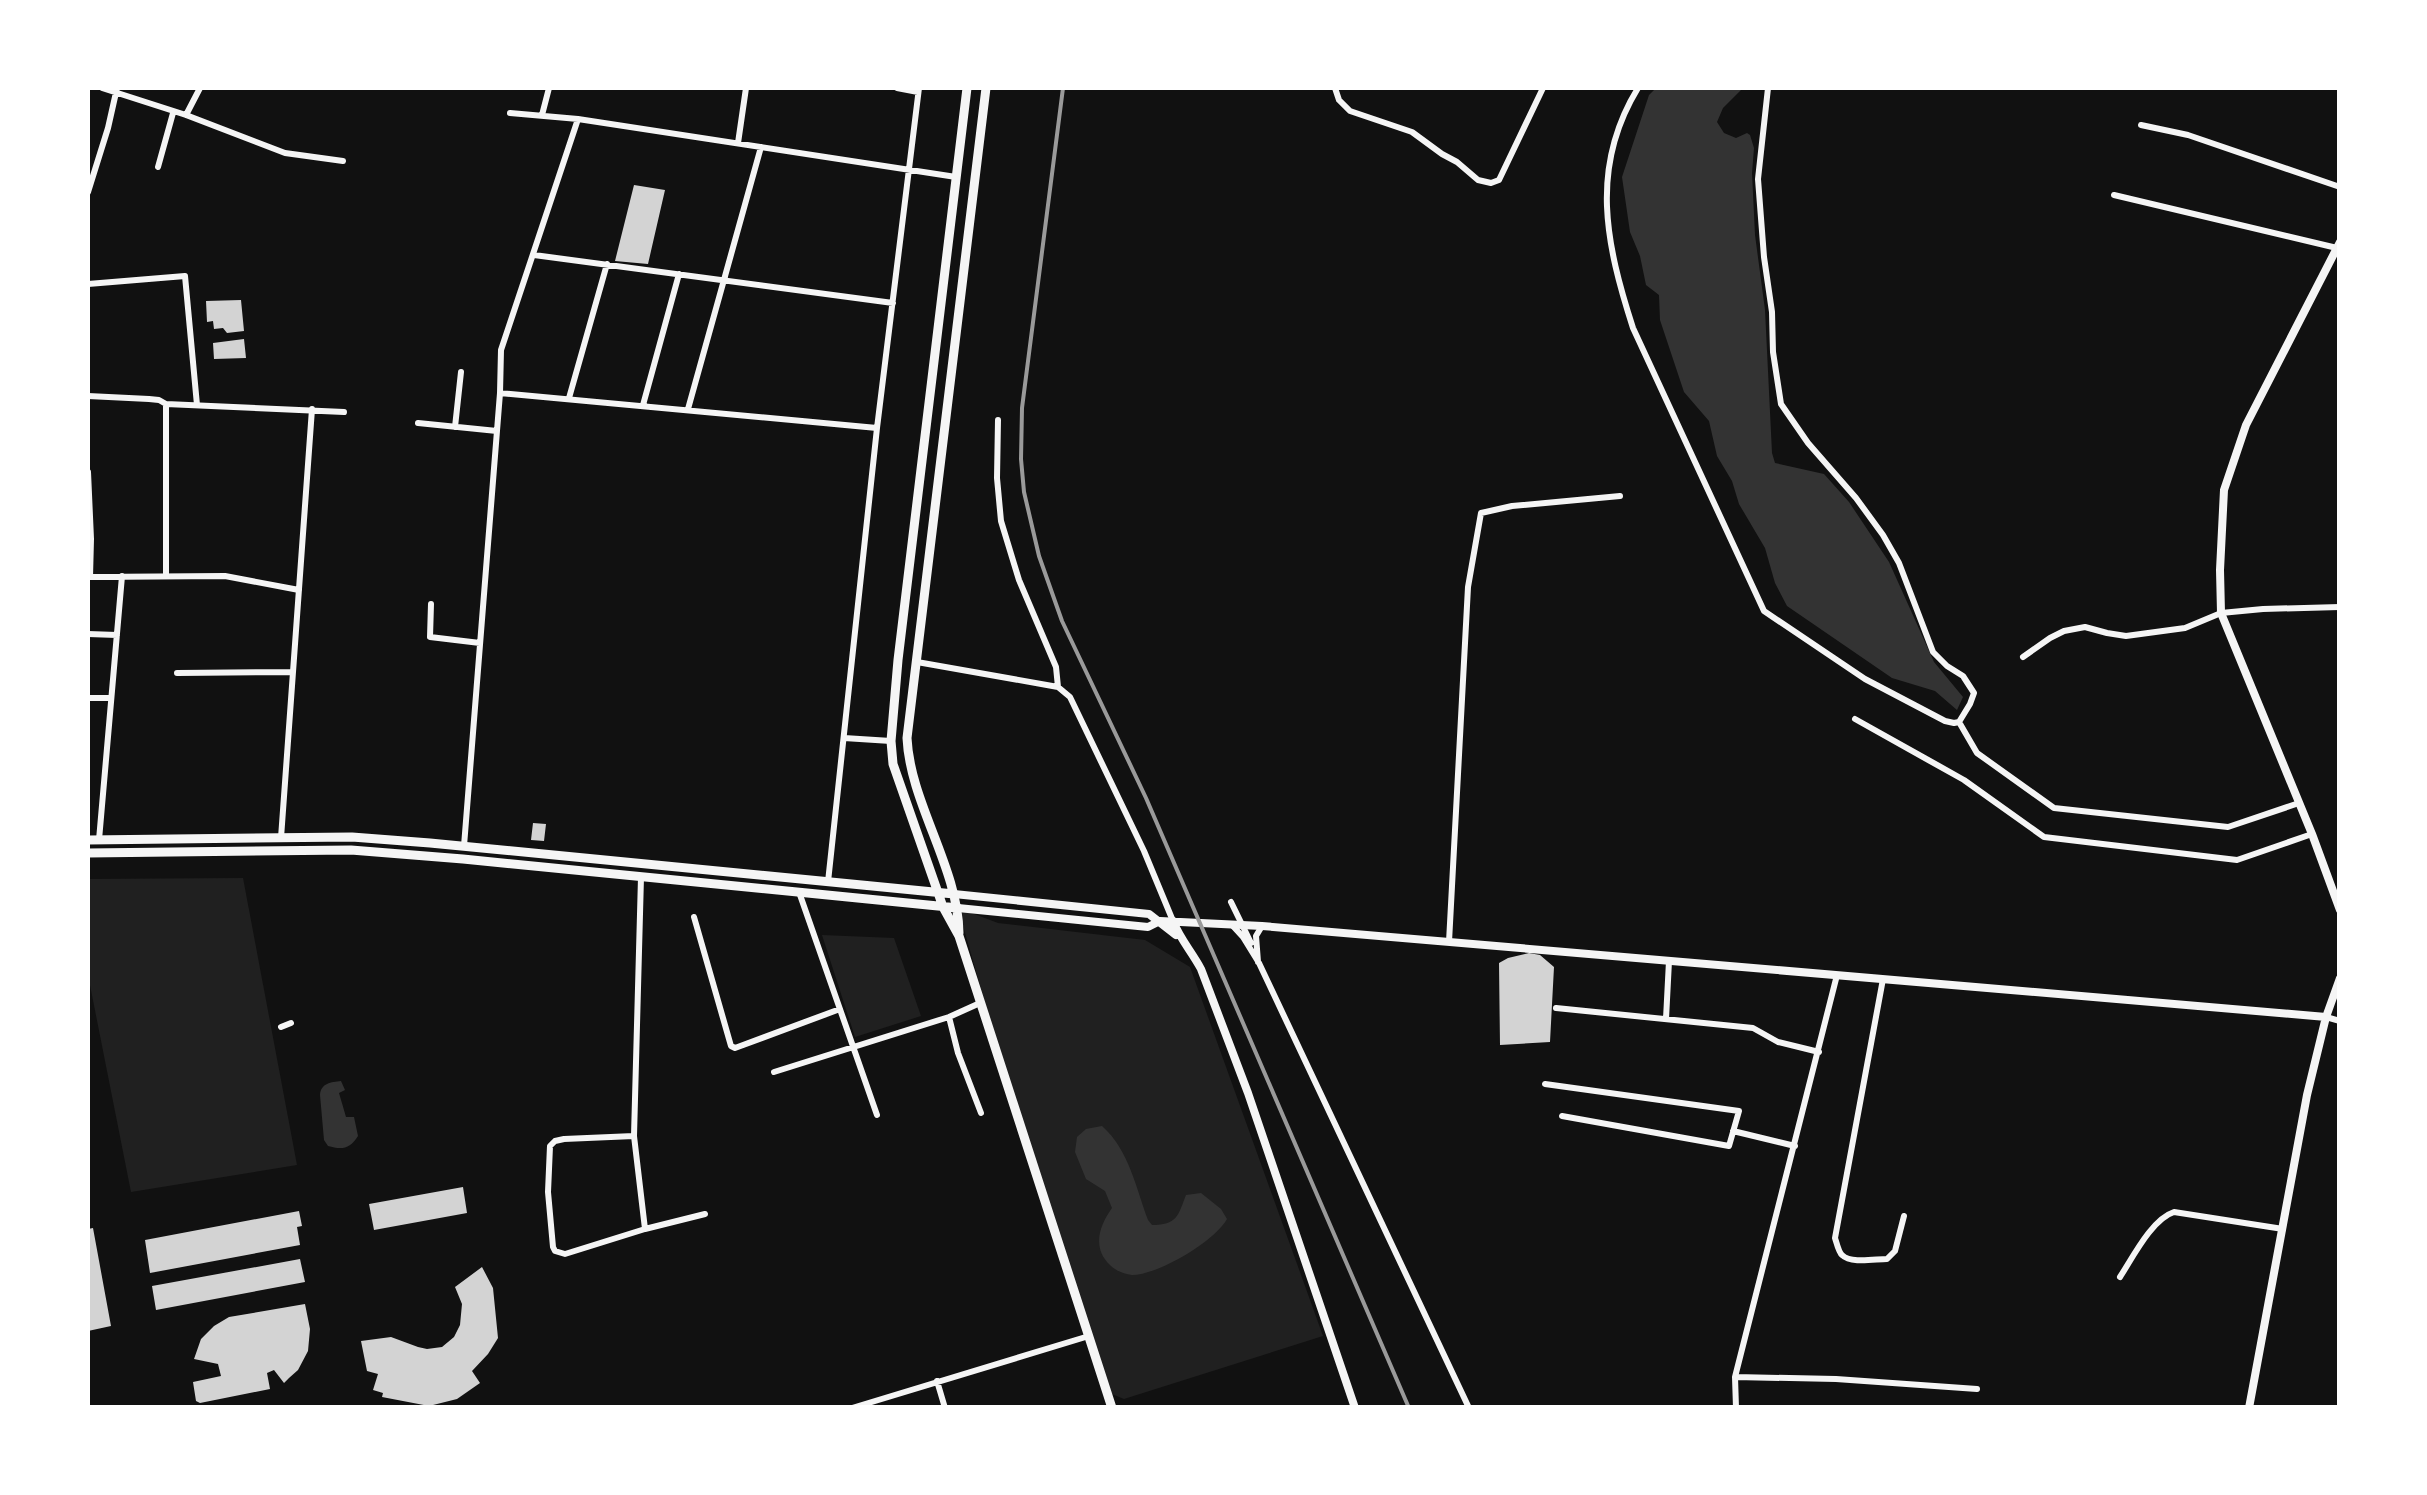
<svg xmlns="http://www.w3.org/2000/svg" width="2427" height="1495" font-family="'Space Grotesk',sans-serif">
<style>
.green{fill:#202020}
.water{fill:#333}
.building{fill:#d3d3d3}
.lines{fill:none;stroke-linecap:round;stroke-linejoin:round}
.minor{stroke:#f5f5f5;stroke-width:6}
.tertiary{stroke:#f5f5f5;stroke-width:8}
.secondary{stroke:#f5f5f5;stroke-width:9}
.rail{stroke:#9a9a9a;stroke-width:4}
</style>
<rect width="100%" height="100%" fill="#111"/>
<path class="green" d="M243 878 297 1165 131 1192 88 975V879Z
M958 908 998 923 1145 940 1190 967 1323 1336 1124 1399 1107 1392 1024 1140Z
M822 935 894 938 921 1016 855 1037Z"/>
<path class="water" d="M1656 88H1743L1723 108 1717 122 1724 133 1736 138 1747 133 1750 135 1754 148 1752 173 1755 235 1765 310 1772 453 1775 463 1824 474 1849 502 1889 562 1934 662 1963 697 1957 710 1935 691 1892 678 1787 606 1775 583 1765 548 1739 504 1732 481 1717 456 1709 421 1684 392 1660 320 1659 295 1646 285 1640 256 1630 232 1622 177 1649 95Z
M341 1081 345 1090 339 1093 346 1117H354L358 1136C350 1149 342 1150 328 1146L324 1140 320 1095C321 1083 331 1082 341 1081Z
M1102 1126C1129 1150 1136 1188 1148 1220L1152 1225C1177 1225 1178 1216 1186 1195L1201 1193 1221 1209 1227 1219C1215 1241 1158 1275 1132 1275 1124 1274 1116 1271 1110 1265 1092 1248 1099 1226 1112 1208L1105 1191 1086 1179 1075 1152 1077 1137 1086 1129Z"/>
<path class="building" d="M634 185 665 190 648 264 615 261Z
M241 300 244 331 227 333 223 328 214 329 213 321 207 322 206 301Z
M244 339 246 358 214 359 213 343Z
M533 823 546 824 544 841 531 840Z
M1529 953 1540 955 1554 967 1550 1042 1500 1045 1499 963 1508 958Z
M463 1187 467 1213 374 1230 369 1204Z
M299 1211 302 1226 297 1227 300 1245 150 1273 145 1240Z
M93 1228 111 1326 88 1331V1229Z
M300 1259 305 1282 156 1310 152 1286Z
M482 1267 493 1288 498 1338 488 1354 472 1371 480 1383 457 1399 429 1406 382 1397 383 1393 373 1390 378 1374 367 1371 361 1341 391 1337 418 1347 427 1349 442 1347 454 1337 460 1325 462 1304 455 1287Z
M305 1304 310 1329 308 1351 298 1370 289 1378 284 1383 274 1370 267 1373 270 1389 200 1403 196 1401 193 1382 221 1376 218 1364 194 1359 201 1339 214 1326 229 1317Z"/>
<g class="lines">
<path class="minor" d="M102 88 186 115 285 153 343 161
M897 88 918 92
M1335 88 1339 100 1350 111 1412 132 1442 154 1457 162 1478 180 1491 183 1499 180 1543 88
M1638 88C1589 168 1606 244 1633 328L1764 611 1865 679 1945 721 1954 723 1959 722 1970 704 1974 693 1963 676 1947 666 1933 652 1899 563 1883 535 1856 498 1808 443 1781 404 1773 352 1772 312 1764 257 1758 179 1768 88
M510 113 578 119 956 177
M186 115 200 88
M542 115 549 88
M2141 125 2188 135 2340 187
M738 143 746 88
M158 167 173 113
M88 192 108 128 117 88
M2114 195 2337 248
M534 255 893 303
M88 284 185 276 197 405
M500 393 877 428
M88 396 149 399 159 400 166 404 344 412
M569 398 607 264
M166 404V575
M643 405 679 274
M688 409 761 147
M998 420 997 478 1001 521 1019 580 1056 667 1058 687
M418 423 497 431
M455 427 461 372
M88 472 91 539 90 577 225 576 299 590
M431 604 430 637 480 643
M88 634 117 635
M2023 657 2050 638 2064 631 2085 627 2107 633 2126 636 2185 628 2221 613 2263 609 2340 607
M917 662 1058 687 1070 697 1144 851 1173 921
M177 673 292 672
M88 698H110
M1855 719 1964 780 2044 837 2237 860 2312 834
M1959 722 1977 753 2054 808 2228 827 2299 803
M844 738 891 741
M281 838 312 409
M99 840 122 576
M464 846 500 393 501 350 578 119
M641 877 634 1136 645 1229 705 1214
M828 882 877 428 919 88
M799 892 877 1115
M1231 902 1251 943
M694 917 731 1046 735 1048 840 1009
M1232 925 1243 937 1259 963 1469 1408
M1449 942 1468 587 1481 513 1512 506 1620 496
M1258 962 1256 936 1262 926
M1883 979 1835 1238C1836 1241 1839 1253 1842 1255 1851 1264 1875 1259 1887 1259L1895 1251 1904 1216
M1556 1008 1753 1028 1778 1042 1819 1052
M949 1017 958 1053 981 1113
M2326 1017 2340 1021
M1666 1019 1669 961
M281 1027 291 1023
M774 1072 949 1017 980 1003
M1545 1084 1739 1111 1729 1146 1562 1116
M1733 1131 1795 1146
M634 1136 564 1139 555 1141 550 1146 548 1192 553 1247 555 1251 565 1254 645 1229
M2120 1277C2133 1257 2152 1219 2174 1212L2283 1229
M1735 1377 1836 1379 1977 1389
M937 1381 945 1408
M852 1408 1089 1336
M1736 1408 1735 1377 1837 975"/>
<path class="tertiary" d="M2340 242 2246 425 2224 490 2220 570 2221 613 2312 834 2340 910
M954 894 1149 914 1176 935
M958 908 1148 927 1160 921 1262 926 2326 1017
M1173 921C1180 939 1192 952 1201 969L1248 1093 1355 1408
M2249 1408 2307 1095 2326 1017 2340 978"/>
<path class="secondary" d="M967 88 898 660 891 741 893 764 943 907 959 936 1112 1408
M88 840 352 837 430 843 954 894
M88 853 351 850 463 859 958 908
M959 933C958 867 910 803 907 738L986 88"/>
<path class="rail" d="M1063 88 1022 408 1021 459 1024 492 1039 556 1062 621 1146 798 1409 1408"/>
</g>
<rect width="2427" height="1495" fill="none" stroke="#ffffff" stroke-width="180"/>
</svg>
